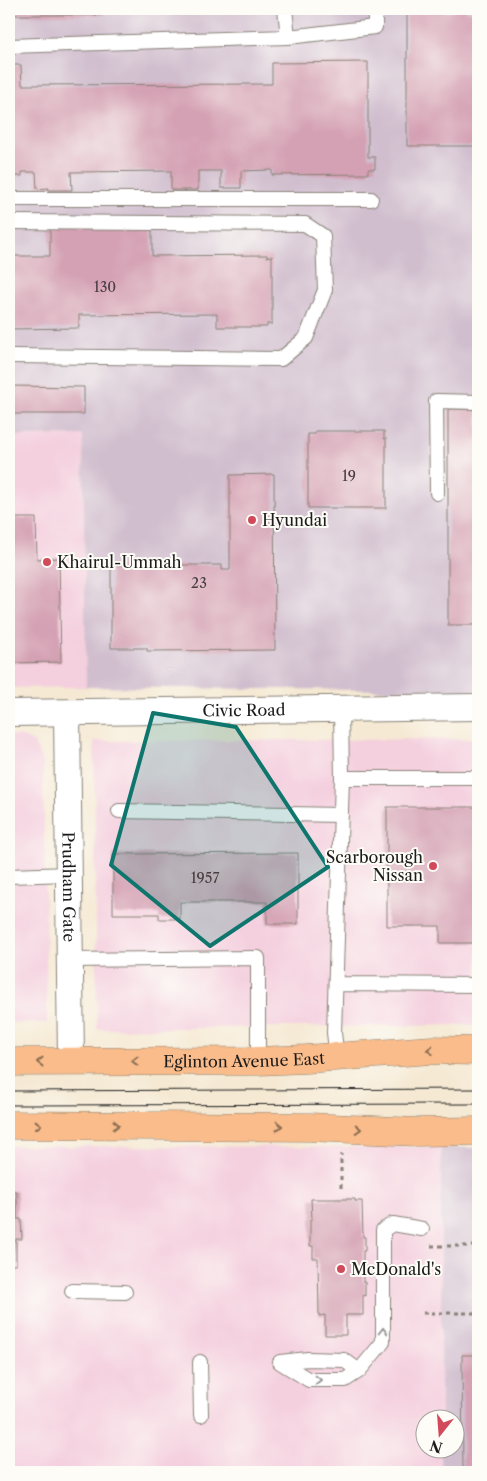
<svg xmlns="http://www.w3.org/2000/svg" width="487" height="1481" font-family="'Libre Caslon Text',serif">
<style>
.built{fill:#f4cfde}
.industrial{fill:#d0bdce}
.building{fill:#d4a0b3}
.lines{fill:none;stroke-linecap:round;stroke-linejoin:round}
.lane-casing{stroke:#888278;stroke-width:16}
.street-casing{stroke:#888278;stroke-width:28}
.primary-casing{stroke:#888278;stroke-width:29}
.path{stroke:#888278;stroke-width:3;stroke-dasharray:4 4;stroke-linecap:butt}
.lane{stroke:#fff;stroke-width:14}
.street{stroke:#fff;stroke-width:26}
.primary{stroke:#f9bc8a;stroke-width:28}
.tram{stroke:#1c1c1c;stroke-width:1}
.oneway{stroke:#8a6c53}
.oneway2{stroke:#999}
.marked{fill:#0f766e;fill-opacity:0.2;stroke:#0f766e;stroke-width:4;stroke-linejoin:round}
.poi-dot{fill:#d1495b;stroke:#fdfcf7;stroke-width:2}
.labels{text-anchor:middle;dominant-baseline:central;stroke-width:4;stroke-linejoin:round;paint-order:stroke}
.number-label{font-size:14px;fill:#4a3d42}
.poi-label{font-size:16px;fill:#1c1c1c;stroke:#fdfcf7;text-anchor:start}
.street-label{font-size:16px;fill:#1c1c1c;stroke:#fdfcf7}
</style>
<rect width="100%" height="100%" fill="#fdfcf7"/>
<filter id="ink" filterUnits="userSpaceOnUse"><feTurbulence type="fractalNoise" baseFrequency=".02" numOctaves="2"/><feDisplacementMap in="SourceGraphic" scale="10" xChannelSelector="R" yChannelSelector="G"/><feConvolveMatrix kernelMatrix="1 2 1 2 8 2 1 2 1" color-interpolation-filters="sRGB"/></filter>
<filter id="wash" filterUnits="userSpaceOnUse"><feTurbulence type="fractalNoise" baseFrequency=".0096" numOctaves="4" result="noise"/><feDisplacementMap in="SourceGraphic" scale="20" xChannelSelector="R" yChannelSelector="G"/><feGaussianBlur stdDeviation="1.12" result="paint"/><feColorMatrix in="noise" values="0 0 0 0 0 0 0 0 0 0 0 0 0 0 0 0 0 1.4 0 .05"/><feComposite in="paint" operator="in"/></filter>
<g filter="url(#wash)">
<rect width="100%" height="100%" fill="#f5e9d3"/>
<path class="built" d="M83 435 86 687 9 688V436Z
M9 736H20L34 742 43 764 47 1023H9Z
M478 739V1025L97 1029 94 741Z
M9 1146 441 1147V1418H424V1448L441 1449V1472H9Z"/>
<path class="industrial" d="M9 9H478V691L86 687 83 435 9 436Z
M441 1147 478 1148V1472H441V1449L454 1448V1418H441Z"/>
<g id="blocks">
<path class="building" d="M9 9H103V15H9Z
M407 9H445V12H453V9H466V12H478V146H407Z
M368 62V157H375V169H368V174L272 175V170L241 171V188H221V171H198V190H171V171L71 172 72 190H48L49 188 37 189 36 172H22V176H9V65H21L22 85 272 84V63Z
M50 226H152V256L267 255V257L272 256V324H267V327H217V314L79 315V328L9 329V256H50Z
M9 386 84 387V414H9Z
M448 409H478V627H475V625H448Z
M315 431H384V439L386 438V508H308V434H315Z
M274 474 275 650 147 651V648H111V565H222V570H230V475Z
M9 518H36L37 559 59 558 61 662 9 663V652H10Z
M387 807H478V943H440V926H387Z
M298 853V924H267V902H180V919H159V914H113V854Z
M9 1191H17V1219H21L22 1239H16V1265H9Z
M311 1199H355V1201H362L363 1237H365V1251H363V1282H365V1296L363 1295V1315H346V1335H325V1315L319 1316 318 1258H313V1246H310V1219H312Z
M462 1355H478V1472H463Z"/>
</g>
</g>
<g filter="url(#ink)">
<use href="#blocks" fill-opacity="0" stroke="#888278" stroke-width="1"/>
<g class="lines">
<g class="lane-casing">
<path id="lane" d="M285 9 288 37
M9 46 288 37 375 27V9
M9 199H371
M9 222 305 224 323 236 325 290 306 338 281 359 9 356
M437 493 436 401 478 402
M341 709 342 778
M119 811 341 815
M9 876 69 874
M69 960 258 958V1061
M336 984 478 985
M337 1057 334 1033 342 778H478
M72 1291 125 1292
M200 1362 201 1415
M280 1362 309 1380H345L359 1371 383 1342V1230L393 1224 422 1229
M280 1362 308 1359 344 1360 359 1371"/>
</g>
<g class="street-casing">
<g id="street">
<path id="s1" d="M9 713 478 707"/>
<path id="s2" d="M67 713 71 1062"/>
</g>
</g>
<g class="primary-casing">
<g id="primary">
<path id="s3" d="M9 1062 258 1061 306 1059 432 1050 478 1051"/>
<path d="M9 1125 309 1127 417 1132 478 1131"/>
</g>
</g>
<path class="path" d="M341 1188V1154
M431 1246H478
M423 1313H478"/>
<use href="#lane" class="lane"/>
<use href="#street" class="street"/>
<use href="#primary" class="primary"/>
<path class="tram" d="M9 1091 478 1089
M9 1105 478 1104"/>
</g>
<defs><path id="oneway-chevron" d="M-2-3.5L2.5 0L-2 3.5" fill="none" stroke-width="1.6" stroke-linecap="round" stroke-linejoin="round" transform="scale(1.25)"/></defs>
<g class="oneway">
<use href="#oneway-chevron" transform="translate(430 1050) rotate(178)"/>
<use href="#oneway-chevron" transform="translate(135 1061) rotate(180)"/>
<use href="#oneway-chevron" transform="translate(40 1062) rotate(180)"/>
<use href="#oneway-chevron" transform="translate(38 1125)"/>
<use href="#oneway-chevron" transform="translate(116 1125)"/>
<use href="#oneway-chevron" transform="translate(279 1126) rotate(1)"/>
<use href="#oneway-chevron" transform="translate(358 1129) rotate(3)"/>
</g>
<g class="oneway2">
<use href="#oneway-chevron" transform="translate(383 1331) rotate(-90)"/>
<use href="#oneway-chevron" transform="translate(318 1380) rotate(1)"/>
</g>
</g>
<path class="marked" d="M153 713 236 727 328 867 210 946 111 865Z"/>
<g class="poi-dot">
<circle cx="252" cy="520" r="5"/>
<circle cx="47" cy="562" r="5"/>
<circle cx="433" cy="866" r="5"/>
<circle cx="341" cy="1269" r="5"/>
</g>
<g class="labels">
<g class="number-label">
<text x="105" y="287">130</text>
<text x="349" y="476">19</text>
<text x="199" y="583">23</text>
<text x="205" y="878">1957</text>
</g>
<g class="poi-label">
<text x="262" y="520">Hyundai</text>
<text x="57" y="562">Khairul-Ummah</text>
<text x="423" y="857" text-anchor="end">Scarborough<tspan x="423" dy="18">Nissan</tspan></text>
<text x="351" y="1269">McDonald's</text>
</g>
<g class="street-label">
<text stroke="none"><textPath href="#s1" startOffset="235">Civic Road</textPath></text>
<text stroke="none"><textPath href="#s2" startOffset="174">Prudham Gate</textPath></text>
<text stroke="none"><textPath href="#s3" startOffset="235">Eglinton Avenue East</textPath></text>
</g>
</g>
<rect width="487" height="1481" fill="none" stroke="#fdfcf7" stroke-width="30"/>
<g transform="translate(440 1434) rotate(197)"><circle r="24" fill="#fdfcf7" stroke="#a3a29f"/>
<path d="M0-4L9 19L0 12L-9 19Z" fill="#d1495b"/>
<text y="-8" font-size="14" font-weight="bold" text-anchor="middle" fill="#1c1c1c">N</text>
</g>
</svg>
